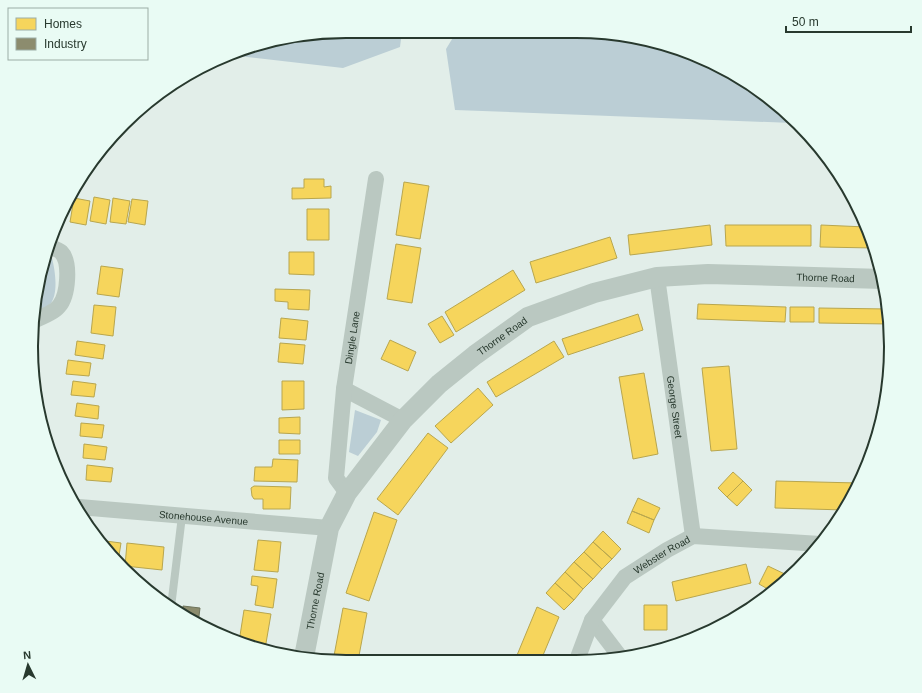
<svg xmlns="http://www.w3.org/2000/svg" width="922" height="693" font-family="Helvetica,sans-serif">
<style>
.green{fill:#bbced5}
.homes{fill:#f6d55c;stroke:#b8a64e}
.industry{fill:#8c8c6e;stroke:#6e735b}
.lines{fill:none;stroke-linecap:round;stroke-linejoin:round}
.service{stroke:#bac8c1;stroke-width:8}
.minor{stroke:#bac8c1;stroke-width:16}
.tertiary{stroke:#bac8c1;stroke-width:20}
.labels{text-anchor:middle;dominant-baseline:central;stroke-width:4;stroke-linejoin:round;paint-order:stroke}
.street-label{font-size:10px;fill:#28392e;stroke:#e9fbf4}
.rim{fill:none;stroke:#28392e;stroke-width:2}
</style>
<rect width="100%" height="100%" fill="#e2eee9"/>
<path class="green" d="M346 31H402L400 47 343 68 238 56 214 63 265 42Z
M457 31 596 32 657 42 751 84 792 123 455 110 446 49Z
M47 255 52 258C56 274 62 312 35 310L37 285Z
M355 410 381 420 377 432 358 456 349 452Z"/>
<path class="homes" d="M304 179H324V187L331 186V198L292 199V188H304Z
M404 182 429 186 420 239 396 235Z
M94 197 110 200 106 224 90 221Z
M74 198 90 201 86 225 70 222Z
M113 198 130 201 126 224 110 222Z
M132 199 148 201 145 225 128 222Z
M307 209H329V240H307Z
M710 225 712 245 630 255 628 235Z
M725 225H811V246H726Z
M821 225 866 227 874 248 820 247Z
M610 237 617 258 536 283 530 262Z
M396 244 421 248 412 303 387 299Z
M289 252H314V275L289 274Z
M101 266 123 269 119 297 97 294Z
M513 270 525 290 456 332 445 312Z
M275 289 310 290 309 310 288 309V302L275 301Z
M698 304 786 307 785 322 697 319Z
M94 305 116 307 113 336 91 333Z
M790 307H814V322H790Z
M819 308 888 309 890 324 819 323Z
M638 314 643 330 568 355 562 339Z
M442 316 454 335 440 343 428 324Z
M281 318 308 321 306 340 279 338Z
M390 340 416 352 408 371 381 359Z
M77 341 105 345 103 359 75 355Z
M554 341 564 357 496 397 487 382Z
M280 343 305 345 303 364 278 362Z
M68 360 91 363 89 376 66 374Z
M729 366 737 449 711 451 702 368Z
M644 373 658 454 633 459 619 377Z
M73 381 96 384 94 397 71 395Z
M282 381H304V409L282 410Z
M478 388 493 405 451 443 435 426Z
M77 403 99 406 98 419 75 416Z
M300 417V434L279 433V418Z
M81 423 104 425 102 438 80 436Z
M428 433 448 448 398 515 377 499Z
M279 440H300V454H279Z
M84 444 107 447 105 460 83 458Z
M273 459 298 460 297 482 254 481 255 467H272Z
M87 465 113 468 111 482 86 480Z
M733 472 743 481 727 497 718 488Z
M743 481 752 490 737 506 727 497Z
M776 481 858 483 849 504 845 510 775 508Z
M254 486 291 487 290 509H263V499H254L252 496 251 488Z
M638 498 660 508 654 520 632 511Z
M632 511 654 520 649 533 627 523Z
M374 512 397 520 369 601 346 593Z
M603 531 621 549 612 559 593 542Z
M98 540 121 543 118 562Z
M258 540 281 542 278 572 254 570Z
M593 542 612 559 602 569 584 552Z
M127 543 164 547 162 570 125 566Z
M584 552 602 569 593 579 574 562Z
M574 562 593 579 583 589 565 572Z
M746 564 751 583 676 601 672 582Z
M768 566 789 576 773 592 759 584Z
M565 572 583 589 574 600 555 583Z
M252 576 277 579 273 608 255 605 258 586 251 585Z
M555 583 574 600 564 610 546 593Z
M644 605H667V630H644Z
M537 607 559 617 541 660H515Z
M343 608 367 613 358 661H333Z
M244 610 271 614 265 649 245 645 239 642Z"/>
<path class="industry" d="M183 606 200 608 198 624 189 620 182 615Z"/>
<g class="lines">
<path class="service" d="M171 607 182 516"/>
<g class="minor">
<path id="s1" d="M657 277 693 536"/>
<path d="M35 320C42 317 55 312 59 306 68 296 71 262 61 252 59 250 53 248 50 247"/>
<path d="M344 389 403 420"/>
<path id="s2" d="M347 493 336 478 344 389 376 179"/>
<path id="s3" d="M79 507 329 528"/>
<path d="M592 620 621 658"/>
<path id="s4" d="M577 660 592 620 625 577 667 550 693 536 820 544"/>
</g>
<path class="tertiary" id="s5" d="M304 657 329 528 347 493 403 420 439 384 475 355 528 317 594 293 657 277 708 274 883 279"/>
</g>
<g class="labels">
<g class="street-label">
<text stroke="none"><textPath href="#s5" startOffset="729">Thorne Road</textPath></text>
<text stroke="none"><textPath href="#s5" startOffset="393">Thorne Road</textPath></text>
<text stroke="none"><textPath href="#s2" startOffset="160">Dingle Lane</textPath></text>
<text stroke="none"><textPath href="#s1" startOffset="131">George Street</textPath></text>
<text stroke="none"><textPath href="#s3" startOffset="125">Stonehouse Avenue</textPath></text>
<text stroke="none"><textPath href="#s4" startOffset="140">Webster Road</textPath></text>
<text stroke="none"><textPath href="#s5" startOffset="57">Thorne Road</textPath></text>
</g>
</g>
<path d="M0 0H922V693H0ZM346 38H576A308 308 0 0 1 884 346V347A308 308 0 0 1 576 655H346A308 308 0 0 1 38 347V346A308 308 0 0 1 346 38Z" fill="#e9fbf4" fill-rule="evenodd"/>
<path class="rim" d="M346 38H576A308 308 0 0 1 884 346V347A308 308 0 0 1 576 655H346A308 308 0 0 1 38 347V346A308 308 0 0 1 346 38Z"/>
<rect x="8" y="8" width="140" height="52" fill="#e9fbf4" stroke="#9cada5"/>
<rect x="16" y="18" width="20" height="12" fill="#f6d55c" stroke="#9cada5"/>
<text x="44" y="28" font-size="12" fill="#28392e">Homes</text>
<rect x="16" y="38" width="20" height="12" fill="#8c8c6e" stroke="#9cada5"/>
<text x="44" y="48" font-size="12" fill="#28392e">Industry</text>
<g transform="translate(28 665) rotate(355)" stroke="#e9fbf4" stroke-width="3" paint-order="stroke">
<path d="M0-3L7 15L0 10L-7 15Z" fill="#28392e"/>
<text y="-6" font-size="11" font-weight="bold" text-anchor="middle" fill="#28392e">N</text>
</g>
<path d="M786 26v6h125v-6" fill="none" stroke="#28392e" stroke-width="2"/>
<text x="792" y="26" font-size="12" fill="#28392e" stroke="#e9fbf4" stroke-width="3" paint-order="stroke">50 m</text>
</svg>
